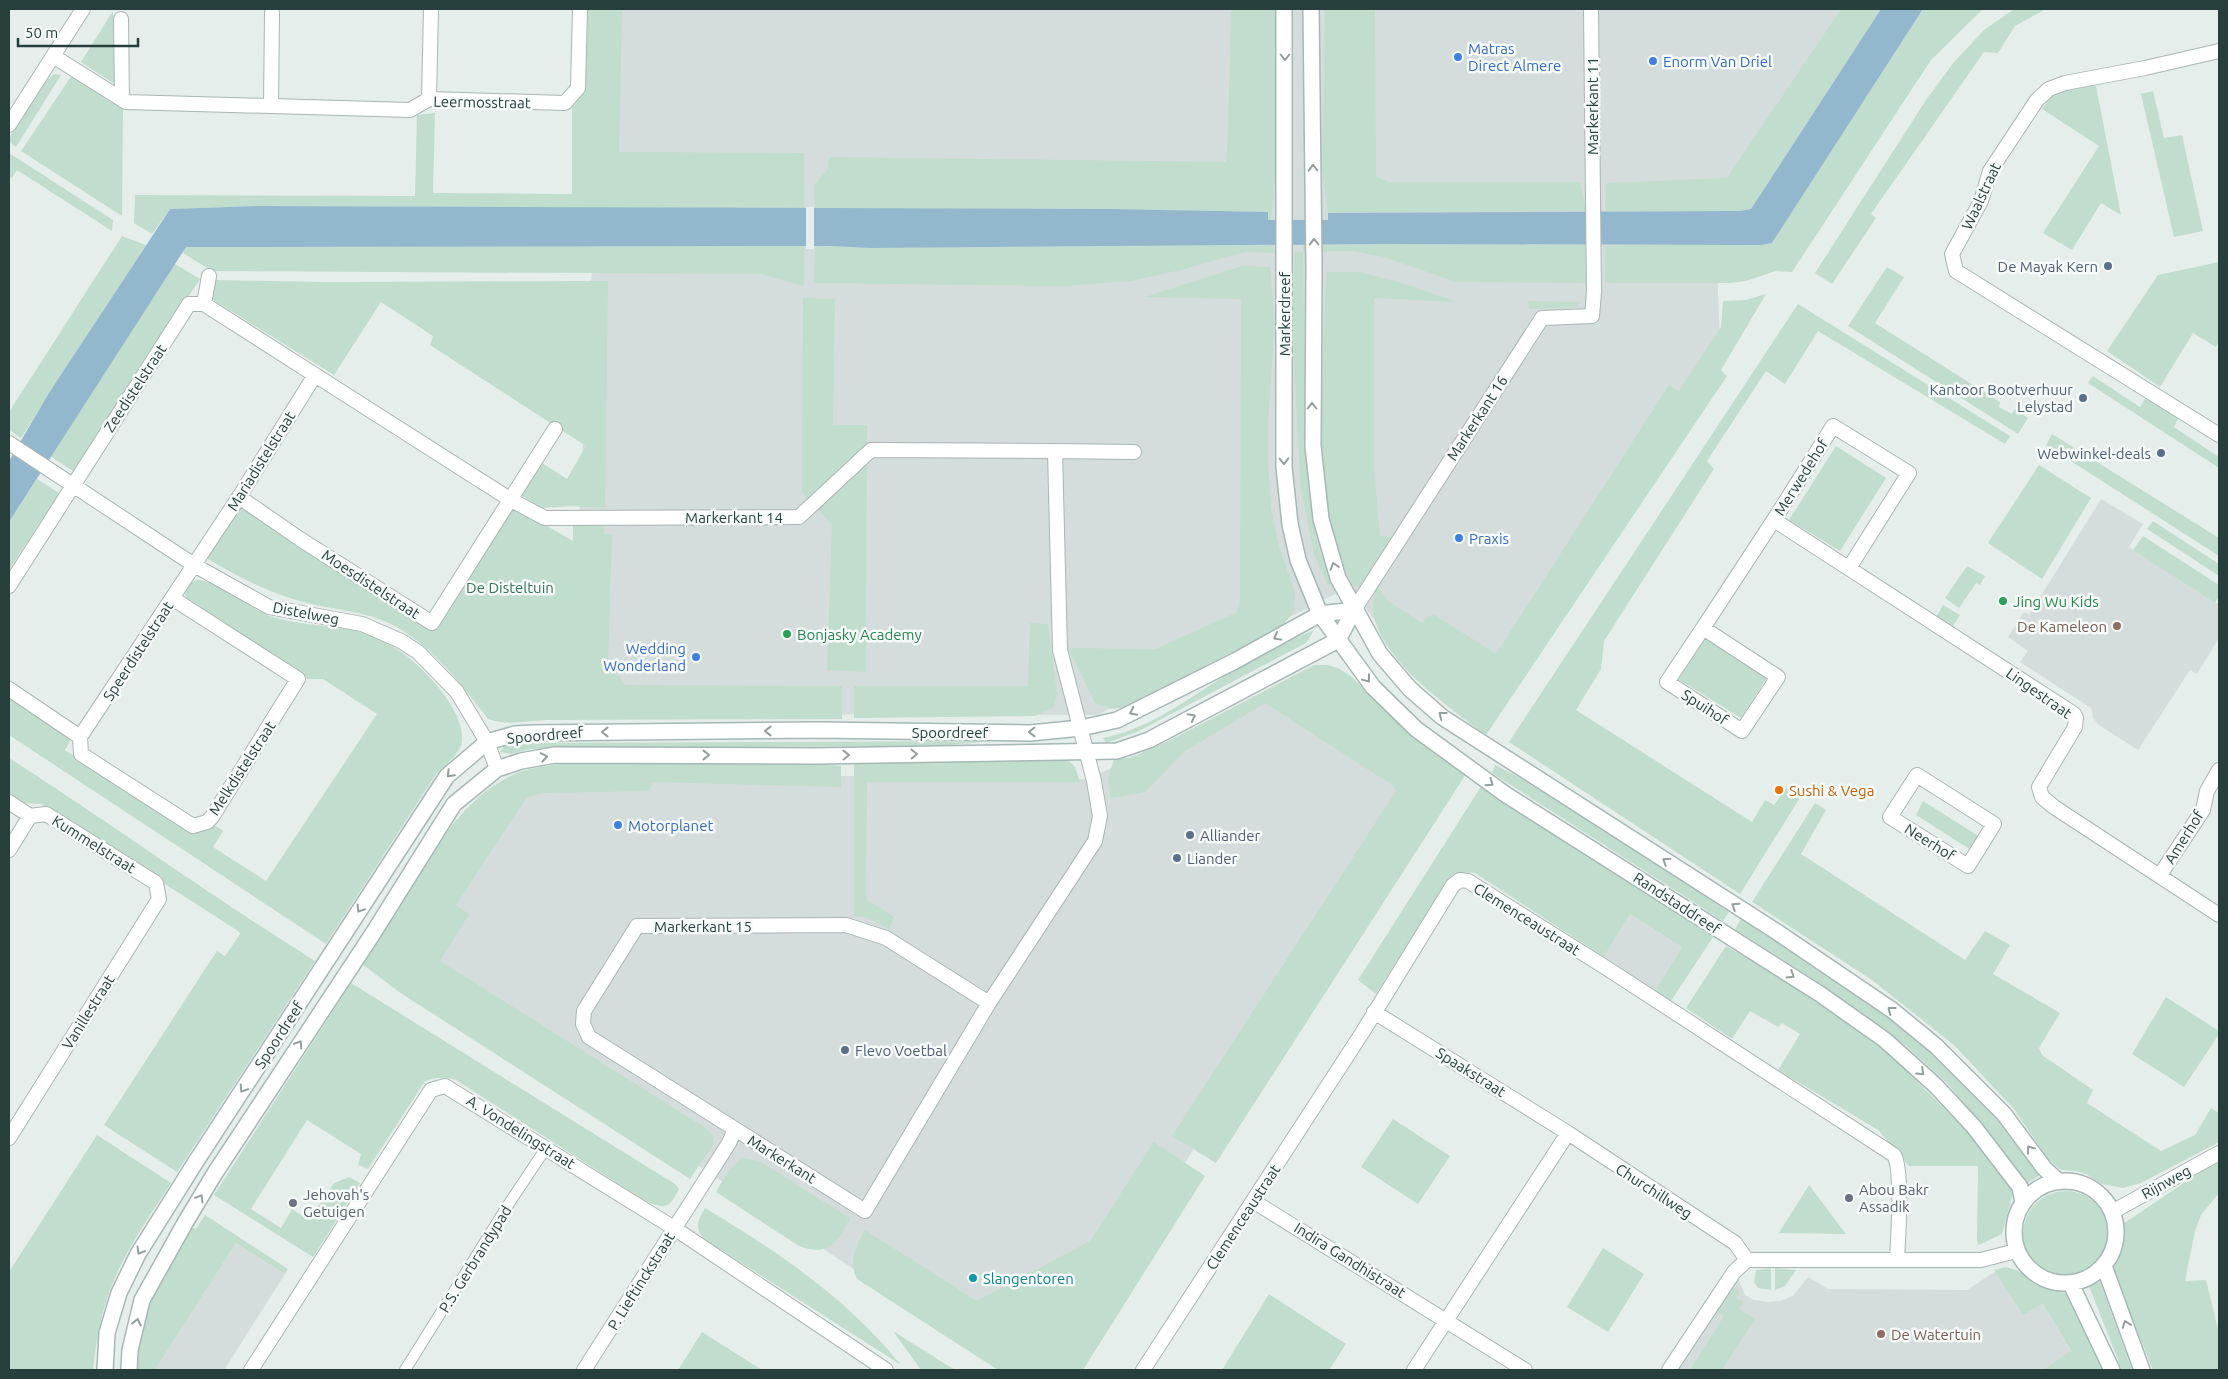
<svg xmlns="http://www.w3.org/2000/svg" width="2228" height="1379" font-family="Ubuntu,sans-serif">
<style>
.built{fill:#d4dddb}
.green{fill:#c1ddce}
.water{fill:#93b8cd}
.pier{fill:#e6eeec}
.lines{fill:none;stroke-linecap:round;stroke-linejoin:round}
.pedestrian-casing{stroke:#a9b6b4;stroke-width:12}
.minor-casing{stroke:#a9b6b4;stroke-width:16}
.secondary-casing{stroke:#a5b8b6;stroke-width:18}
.pedestrian{stroke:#fff;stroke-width:10}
.minor{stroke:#fff;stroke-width:14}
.secondary{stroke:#fff;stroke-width:15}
.oneway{stroke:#929f9e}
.shop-dot{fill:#3f7fe0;stroke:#f6faf9;stroke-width:2}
.service-dot{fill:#5c6f8a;stroke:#f6faf9;stroke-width:2}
.leisure-dot{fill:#2e9e5b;stroke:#f6faf9;stroke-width:2}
.education-dot{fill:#8d6e63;stroke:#f6faf9;stroke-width:2}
.food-dot{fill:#e8710a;stroke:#f6faf9;stroke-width:2}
.worship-dot{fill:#6b7280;stroke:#f6faf9;stroke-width:2}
.culture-dot{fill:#0f9aa8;stroke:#f6faf9;stroke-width:2}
.labels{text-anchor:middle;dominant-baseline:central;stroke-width:5;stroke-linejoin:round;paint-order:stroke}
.shop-label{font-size:15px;fill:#366cbe;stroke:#f6faf9;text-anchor:start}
.street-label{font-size:15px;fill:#263f3d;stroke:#f6faf9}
.service-label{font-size:15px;fill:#4e5e75;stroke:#f6faf9;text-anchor:end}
.park-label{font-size:15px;fill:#337259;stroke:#f6faf9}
.leisure-label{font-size:15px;fill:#27864d;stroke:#f6faf9;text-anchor:start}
.education-label{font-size:15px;fill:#785e54;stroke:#f6faf9;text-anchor:end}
.food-label{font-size:15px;fill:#c56008;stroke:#f6faf9;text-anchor:start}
.worship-label{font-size:15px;fill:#5b616d;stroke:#f6faf9;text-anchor:start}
.culture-label{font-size:15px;fill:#0d838f;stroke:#f6faf9;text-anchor:start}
</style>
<rect width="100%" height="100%" fill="#e6eeec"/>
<path class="built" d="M605 9H1843L1715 211 1721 370 1485 728 1389 642 1351 586 1097 715 881 714 647 716 571 679Z
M2101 499 2143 524 2129 547 2215 603H2219V638L2197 674 2190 670 2138 750 2099 725 2093 718 2091 708 2020 662 2028 651 2008 637 2024 612 2029 615Z
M1327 665 1436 753 1058 1370H1005L390 960 518 772 1088 779Z
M1630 914 1682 947 1655 991 1604 957Z
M236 1243 285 1274 224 1370H155Z
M1996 1271 2023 1315 2043 1304 2071 1352 2043 1370H1678L1738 1278 1745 1295 1754 1300 1768 1302 1780 1301 1793 1296 1808 1277 1828 1289 1967 1290Z"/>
<path class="green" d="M586 9H622L619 152 804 153V209L258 206 170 209 152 234 134 223 135 195 415 196 417 115 435 113 433 193 572 194V108L584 92Z
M1231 9H1276L1275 180 1271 220H1268V212L1111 209H815L814 185 828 169 829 157 1226 162 1228 136Z
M1325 9H1375L1376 176 1388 182H1580L1586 211 1328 213 1322 171Z
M1841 9H1881L1751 209 1739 211H1606V185L1609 183 1727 178Z
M1923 9H1983L1931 60 1792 272 1776 271 1746 281 1731 283H1612L1605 282V246L1772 243Z
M2014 9H2046L2015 26 1998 53 1984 52 1871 214 1876 218 1832 284 1815 273 1926 100 1954 62 1984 30Z
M113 11 116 85 81 62Z
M54 74 61 75 16 147 9 142V138L44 83Z
M72 75 123 107 122 216 21 151Z
M2090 84 2096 86 2121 215 2101 203 2072 250 2043 233 2099 146 2042 109 2055 91Z
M2153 91 2164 138 2182 135 2203 231 2174 237 2141 94Z
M9 153 113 220 112 231 17 170 12 178 9 176Z
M122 236 146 245 21 438 9 430V412Z
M1384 244 1587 245V283L1456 282 1384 257 1353 251 1303 252C1304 295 1304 339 1304 382 1305 451 1304 523 1333 587L1328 586 1314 554 1301 490 1291 312 1295 252H1303V246Z
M1273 245 1277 253 1244 252 1181 270 1131 281 1063 286 814 283 815 246 871 248Z
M430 246H804V286L762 274 212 271 183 253 185 247Z
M2219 262V342L2216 347 2193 333 2160 387 2107 351 2158 275Z
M175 264 200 279 73 471 50 456Z
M1242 266 1270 267 1275 325 1268 421V462L1271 508 1279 547 1295 592 1294 612 1282 626 1127 707 1111 709 1095 703 1068 648 1156 649 1237 612 1240 598 1241 299 1145 297Z
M1887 267 1904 277 1875 323 2000 402 1999 407 2012 414 2015 409 2028 418 2018 434 1848 326Z
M1327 272H1360L1402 283 1457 302 1374 298V470L1380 536 1393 537 1360 587 1354 586C1316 522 1321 438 1323 367 1324 335 1324 303 1327 272Z
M213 280 327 282 608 281 605 508 573 506 542 508 514 491V481L531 456 567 479 586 446 430 345 433 336 381 302 334 375 210 298Z
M1766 294 1721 370 1727 376 1486 735C1450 708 1383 662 1374 616 1372 605 1375 596 1377 585L1388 601 1422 623 1427 617 1435 615 1496 654 1669 385 1679 391 1721 327 1723 301 1746 300Z
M803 298 835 299 833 425H867L866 672 827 670 832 525 802 493Z
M1528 301 1580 302 1577 307 1529 309Z
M1798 304 2010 436 2005 444 1818 331 1785 384 1766 371 1707 461 1714 469 1604 641 1601 669 1576 710 1752 822 1765 800 1774 805 1787 787 1801 796 1740 894 1509 742Z
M2093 376 2140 407 2146 397 2179 417 2174 427 2219 457V468L2088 383Z
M2052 434 2219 538V556L2046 445Z
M1836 446 1886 478 1840 551 1789 520Z
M2039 465 2091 498 2042 579 1988 543Z
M37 479 59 493 9 570V522Z
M238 503 435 629 514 507 573 541V520L604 521V534H612L608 661 625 685 842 686V719L546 720C526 721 507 726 488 719 460 683 433 646 391 624 364 611 335 610 307 603 270 594 236 576 203 556Z
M2153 521 2219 564V576L2147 529Z
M2143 536 2219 585V596L2215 603 2133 550Z
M1967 566 1985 576 1980 585 1976 583 1959 608 1945 598Z
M196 580C220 580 247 608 270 616 302 627 338 624 371 635 404 645 467 705 462 742 460 754 444 766 436 774L326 944 9 735V696L72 737 65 750 169 818 213 824 223 831 213 847 266 881 377 714 323 679H308L188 602 185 593 189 584Z
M1943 605 1960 615 1951 629 1935 619Z
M1030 623 1048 624 1057 694 1054 707 1035 716 854 718V686H1028Z
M1314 630 1306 643 1137 732 1106 743 1103 738C1144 730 1178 706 1212 684 1244 664 1279 645 1314 630Z
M1705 637 1767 678 1741 718 1678 679Z
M1314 665H1327L1338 668 1352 677 1403 728 1466 774 1216 1163 1172 1136 1396 791 1392 785 1265 703 1185 751 1145 792 1111 798 1108 779 1114 759 1129 758 1165 743Z
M992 741 939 746 573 748 530 749 511 754 500 752 504 746 527 743Z
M9 758C112 824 211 896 315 961L177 1172 104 1125 209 963 217 951 225 956 240 934 238 931 41 804 22 803 9 794Z
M854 759H1067L1075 767 1080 782H867L866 899 894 917 889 929 866 917 854 916Z
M566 763 815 764 841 766V787L652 782 649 791 545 793 527 797 456 905 469 914 440 961 704 1127 713 1135V1145L690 1179 399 992 362 964C379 938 395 912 411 886 439 842 467 794 517 773 532 767 550 766 566 763Z
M1495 765 1552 794 1729 912 1723 921 1492 773Z
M1482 785 1713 937 1671 1001 1655 991 1682 947 1630 914 1604 957 1475 873C1462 872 1456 872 1447 882L1376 994 1358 980Z
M1923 801 1980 837 1971 850 1916 815Z
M1815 803 1826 810 1801 854 1965 960 1985 931 2010 945 1993 974 2060 1013 2039 1048 2042 1055 2093 1090 2087 1103 2161 1151 2195 1135 2211 1108 2219 1113V1142L2141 1183 2123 1188 2102 1184 2086 1174 2076 1171 2061 1170 2048 1159 2014 1109 1955 1046 1872 980 1752 902Z
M1741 919 1878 1007 1954 1070 1991 1112 2040 1175 2028 1183 1947 1083 1905 1045 1813 979 1735 929Z
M1726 946 1819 1000 1886 1051 1963 1127 2008 1182 2013 1193 2002 1234 1979 1245 1977 1242 1978 1166H1909L1878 1130 1778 1070 1800 1034 1782 1023 1778 1027 1750 1011 1732 1039 1686 1008Z
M351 983 675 1184 679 1189C669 1209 666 1209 645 1201L456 1080C444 1077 437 1077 425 1081L368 1169 358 1165 361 1154 307 1120 251 1209 281 1228 292 1209 304 1217 306 1214 311 1217 334 1183 349 1177 360 1183 313 1257 214 1195Z
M2166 997 2219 1031V1034L2184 1087 2132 1054Z
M1393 1119 1450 1156 1418 1204 1361 1167Z
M97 1135 171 1183C151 1214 129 1245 114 1280 102 1308 96 1340 93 1370H9V1272Z
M1154 1142 1205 1176 1083 1370H998L857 1279C848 1261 856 1246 865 1230L977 1301 1090 1241Z
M745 1158 759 1161 850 1218C837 1243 829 1257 799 1246L716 1192C723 1181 732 1162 745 1158Z
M2219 1161V1193L2201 1215 2195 1231 2185 1281 2206 1280 2219 1333V1370H2153L2113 1271 2122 1244 2123 1224 2203 1170Z
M1809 1185 1846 1234 1779 1233Z
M2023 1234a43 43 0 1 1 86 0a43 43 0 1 1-86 0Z
M705 1208C778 1252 847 1298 901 1365L704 1239C694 1227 698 1220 705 1208Z
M205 1215 288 1269 285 1274 236 1243 155 1370H137C139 1310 163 1277 191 1227L196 1229Z
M1603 1248 1644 1274 1608 1332 1567 1307Z
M2006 1267 2019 1271 2037 1285 2069 1294 2098 1353 2103 1370H2043L2071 1351 2043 1304 2023 1315 1994 1270Z
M1771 1268V1290L1758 1288 1754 1282 1756 1270Z
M1775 1268 1796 1270 1785 1286 1775 1290Z
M2100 1282 2132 1370H2122L2089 1286Z
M1731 1286 1740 1292 1736 1298 1743 1302 1739 1309 1755 1319 1722 1370H1690L1724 1316 1716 1311Z
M1269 1294 1346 1344 1329 1370H1222Z
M893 1331 955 1370H921Z
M702 1332 762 1370H678Z"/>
<path class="water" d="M1881 9H1923L1772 243 1761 245 1384 244 871 248 829 246 186 247 9 522V461L49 393 170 209 258 206 1111 209 1268 212V220H1328V213L1739 211 1751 209Z"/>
<path class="pier" d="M806 207H814V249H806Z"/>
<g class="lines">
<g class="pedestrian-casing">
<path id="pedestrian" d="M405 1370 508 1205 546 1148"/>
</g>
<g class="minor-casing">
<path id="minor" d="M121 19 122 99
M2219 51 2145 68 2065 83 2049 89 2037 100 1990 171 1981 201 1952 254 1956 271 2219 435
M53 56 126 102 410 110 429 99 565 103 578 88 580 9
M429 99 431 9
M271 106 272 13
M9 125 83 9
M204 304 209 276
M9 443 194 565 269 607 362 624 401 641 418 652 457 692 487 742 497 769
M239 497 300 539 432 623 555 429
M1849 568 1909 473 1833 426 1774 520 2074 714 2076 718 2075 727 2039 787 2042 797 2054 807 2219 915
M9 586 189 304H204L315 375
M1354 610 1542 318 1592 316 1594 292 1591 9
M1703 628 1778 677 1742 731 1667 682Z
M1703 628 1777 515
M9 689 80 737 81 754 193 826 207 822 212 817 298 679 172 598
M80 737 239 497 315 375 511 500 545 518 799 517 871 450 1055 451
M1917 775 1994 824 1968 866 1890 817Z
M9 802 30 816 46 814 156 883 159 899 9 1138
M9 850 30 816
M2160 875 2203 810 2207 791 2219 770
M1374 1012 1568 1133
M735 1129 589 1037 583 1024 584 1011 637 926 846 925 886 938 989 1003
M1253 1201 1525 1370
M2112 1212 2219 1153
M251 1370 431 1090 445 1086 674 1228 886 1370
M584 1370 729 1143 735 1129 865 1211 989 1003 1095 841 1100 816 1094 781 1060 650 1055 451 1134 452
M1143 1370 1362 1033 1453 885 1460 880 1468 881 1608 969 1894 1155C1903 1170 1898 1240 1897 1260
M1414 1370 1568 1133 1735 1243 1747 1260H1981L2016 1251
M1669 1370 1734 1272 1747 1260"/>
</g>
<g class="secondary-casing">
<path id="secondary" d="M1284 9V467L1290 524 1298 560 1320 614 1373 687 1416 729 1505 794 1820 994 1885 1040 1936 1086 1974 1127 2020 1187 2023 1202
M1311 9 1314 267 1313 446 1321 519 1338 578 1380 654 1410 689 1442 717 1777 932 1892 1010 1936 1046 2004 1114 2044 1168 2058 1181
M1338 640 1354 610
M2014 1232a51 51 0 1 1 102 0a51 51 0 1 1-102 0Z
M2104 1266 2142 1370
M2071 1284 2112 1370
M105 1370 107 1333 119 1293 138 1254 195 1163 447 776 487 742 515 734 533 733 817 730 1030 733 1081 728 1117 720 1235 661 1320 614 1354 610
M129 1370 130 1350 142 1300 185 1223 215 1173 372 935 454 804 497 769 521 761 555 755 815 756 1117 751 1149 740 1338 640"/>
</g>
<use href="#pedestrian" class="pedestrian"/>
<use href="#minor" class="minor"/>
<use href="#secondary" class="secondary"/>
</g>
<defs><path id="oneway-chevron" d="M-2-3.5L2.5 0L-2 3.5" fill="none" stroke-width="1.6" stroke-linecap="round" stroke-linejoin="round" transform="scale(1.25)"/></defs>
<g class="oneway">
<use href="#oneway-chevron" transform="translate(1285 57) rotate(90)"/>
<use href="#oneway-chevron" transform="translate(1313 168) rotate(-91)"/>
<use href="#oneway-chevron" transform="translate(1314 242) rotate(-91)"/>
<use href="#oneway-chevron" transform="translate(1312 406) rotate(-90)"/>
<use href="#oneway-chevron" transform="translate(1284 461) rotate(89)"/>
<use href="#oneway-chevron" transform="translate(1334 566) rotate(-108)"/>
<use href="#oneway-chevron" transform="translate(1277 637) rotate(151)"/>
<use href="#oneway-chevron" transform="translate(1367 679) rotate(53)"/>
<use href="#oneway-chevron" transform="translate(1133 712) rotate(153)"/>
<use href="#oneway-chevron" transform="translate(1442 715) rotate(-142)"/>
<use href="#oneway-chevron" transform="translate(1192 717) rotate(-28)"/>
<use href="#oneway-chevron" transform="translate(768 731) rotate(180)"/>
<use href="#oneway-chevron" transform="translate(605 732) rotate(180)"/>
<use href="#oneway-chevron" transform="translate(1032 732) rotate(179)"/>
<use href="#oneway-chevron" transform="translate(914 754) rotate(-1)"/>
<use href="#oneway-chevron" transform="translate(706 755)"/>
<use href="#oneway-chevron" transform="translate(846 755) rotate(-1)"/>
<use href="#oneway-chevron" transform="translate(544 757) rotate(-10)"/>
<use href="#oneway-chevron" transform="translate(450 774) rotate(134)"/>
<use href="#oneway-chevron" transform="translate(1490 783) rotate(35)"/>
<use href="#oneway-chevron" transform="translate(1666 861) rotate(-147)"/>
<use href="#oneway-chevron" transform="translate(1735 906) rotate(-147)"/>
<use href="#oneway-chevron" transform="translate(360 909) rotate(123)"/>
<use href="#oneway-chevron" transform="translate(1791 975) rotate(32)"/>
<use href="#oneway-chevron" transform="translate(1891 1010) rotate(-143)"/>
<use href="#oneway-chevron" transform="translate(299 1044) rotate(-57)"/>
<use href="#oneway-chevron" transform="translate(1921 1072) rotate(43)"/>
<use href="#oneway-chevron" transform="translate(243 1089) rotate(123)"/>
<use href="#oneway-chevron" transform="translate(2030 1149) rotate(-127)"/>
<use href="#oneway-chevron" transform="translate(200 1198) rotate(-59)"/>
<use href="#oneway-chevron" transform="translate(140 1251) rotate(121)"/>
<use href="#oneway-chevron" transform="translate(137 1322) rotate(-76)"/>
<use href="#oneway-chevron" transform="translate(2126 1324) rotate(-110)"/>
</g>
<g class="shop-dot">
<circle cx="1458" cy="57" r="5"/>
<circle cx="1653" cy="61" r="5"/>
<circle cx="1459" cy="538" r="5"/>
<circle cx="696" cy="657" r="5"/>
<circle cx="618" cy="825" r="5"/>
</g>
<g class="service-dot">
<circle cx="2108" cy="266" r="5"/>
<circle cx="2083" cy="398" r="5"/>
<circle cx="2161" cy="453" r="5"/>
<circle cx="1190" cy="835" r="5"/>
<circle cx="1177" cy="858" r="5"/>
<circle cx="845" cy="1050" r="5"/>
</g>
<g class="leisure-dot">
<circle cx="2003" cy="601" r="5"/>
<circle cx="787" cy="634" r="5"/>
</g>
<g class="education-dot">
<circle cx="2117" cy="626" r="5"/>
<circle cx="1881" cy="1334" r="5"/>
</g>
<circle class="food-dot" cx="1779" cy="790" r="5"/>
<g class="worship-dot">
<circle cx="1849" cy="1198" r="5"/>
<circle cx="293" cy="1203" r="5"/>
</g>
<circle class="culture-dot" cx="973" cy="1278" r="5"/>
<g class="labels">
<g class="shop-label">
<text x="1468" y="48">Matras<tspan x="1468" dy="17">Direct Almere</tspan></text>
<text x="1663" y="61">Enorm Van Driel</text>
<text x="1469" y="538">Praxis</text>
<text x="686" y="648" text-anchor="end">Wedding<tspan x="686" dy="17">Wonderland</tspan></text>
<text x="628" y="825">Motorplanet</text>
</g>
<g class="street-label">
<text transform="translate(482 102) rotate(1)">Leermosstraat</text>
<text transform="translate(1592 106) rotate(-90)">Markerkant 11</text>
<text transform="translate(1981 196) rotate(-65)">Waalstraat</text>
<text transform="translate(1284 314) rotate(-90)">Markerdreef</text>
<text transform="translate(135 388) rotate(-57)">Zeedistelstraat</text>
<text transform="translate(1477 418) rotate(-57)">Markerkant 16</text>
<text transform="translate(261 461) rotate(-58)">Mariadistelstraat</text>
<text transform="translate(1801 477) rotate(-58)">Merwedehof</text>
<text x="734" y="517">Markerkant 14</text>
<text transform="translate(371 584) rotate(33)">Moesdistelstraat</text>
<text transform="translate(306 613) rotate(11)">Distelweg</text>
<text transform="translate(138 651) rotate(-57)">Speerdistelstraat</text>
<text transform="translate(2039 693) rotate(35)">Lingestraat</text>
<text transform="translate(1705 707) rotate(33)">Spuihof</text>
<text x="950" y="732">Spoordreef</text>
<text transform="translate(545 735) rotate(-5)">Spoordreef</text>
<text transform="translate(242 768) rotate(-57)">Melkdistelstraat</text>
<text transform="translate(2184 837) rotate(-58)">Amerhof</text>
<text transform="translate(1930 842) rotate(32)">Neerhof</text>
<text transform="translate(94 844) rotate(32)">Kummelstraat</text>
<text transform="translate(1677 903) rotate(33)">Randstaddreef</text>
<text transform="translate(1527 919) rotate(32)">Clemenceaustraat</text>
<text x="703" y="926">Markerkant 15</text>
<text transform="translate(88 1012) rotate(-58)">Vanillestraat</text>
<text transform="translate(279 1035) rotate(-57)">Spoordreef</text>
<text transform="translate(1471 1072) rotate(32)">Spaakstraat</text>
<text transform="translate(521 1132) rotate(32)">A. Vondelingstraat</text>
<text transform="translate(782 1159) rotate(32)">Markerkant</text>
<text transform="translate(2166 1182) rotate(-29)">Rijnweg</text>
<text transform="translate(1654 1191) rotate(33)">Churchillweg</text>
<text transform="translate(1243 1217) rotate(-57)">Clemenceaustraat</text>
<text transform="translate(475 1259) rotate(-58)">P.S. Gerbrandypad</text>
<text transform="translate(1350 1260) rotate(32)">Indira Gandhistraat</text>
<text transform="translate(641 1281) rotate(-58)">P. Lieftinckstraat</text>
</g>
<g class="service-label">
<text x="2098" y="266">De Mayak Kern</text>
<text x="2073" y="389">Kantoor Bootverhuur<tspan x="2073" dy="17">Lelystad</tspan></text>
<text x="2151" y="453">Webwinkel-deals</text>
<text x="1200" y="835" text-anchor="start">Alliander</text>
<text x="1187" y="858" text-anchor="start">Liander</text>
<text x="855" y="1050" text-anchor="start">Flevo Voetbal</text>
</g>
<g class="park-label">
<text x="510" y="587">De Disteltuin</text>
</g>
<g class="leisure-label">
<text x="2013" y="601">Jing Wu Kids</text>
<text x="797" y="634">Bonjasky Academy</text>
</g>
<g class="education-label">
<text x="2107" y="626">De Kameleon</text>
<text x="1891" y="1334" text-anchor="start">De Watertuin</text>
</g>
<g class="food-label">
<text x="1789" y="790">Sushi &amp; Vega</text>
</g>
<g class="worship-label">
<text x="1859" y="1189">Abou Bakr<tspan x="1859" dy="17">Assadik</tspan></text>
<text x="303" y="1194">Jehovah's<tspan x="303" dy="17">Getuigen</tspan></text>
</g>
<g class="culture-label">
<text x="983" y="1278">Slangentoren</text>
</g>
</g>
<rect width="2228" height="1379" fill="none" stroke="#263f3d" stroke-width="20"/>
<path d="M18 38v8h120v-8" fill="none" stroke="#263f3d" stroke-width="2.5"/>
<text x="25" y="38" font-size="15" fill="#263f3d" stroke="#f6faf9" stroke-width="4" paint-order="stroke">50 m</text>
</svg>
